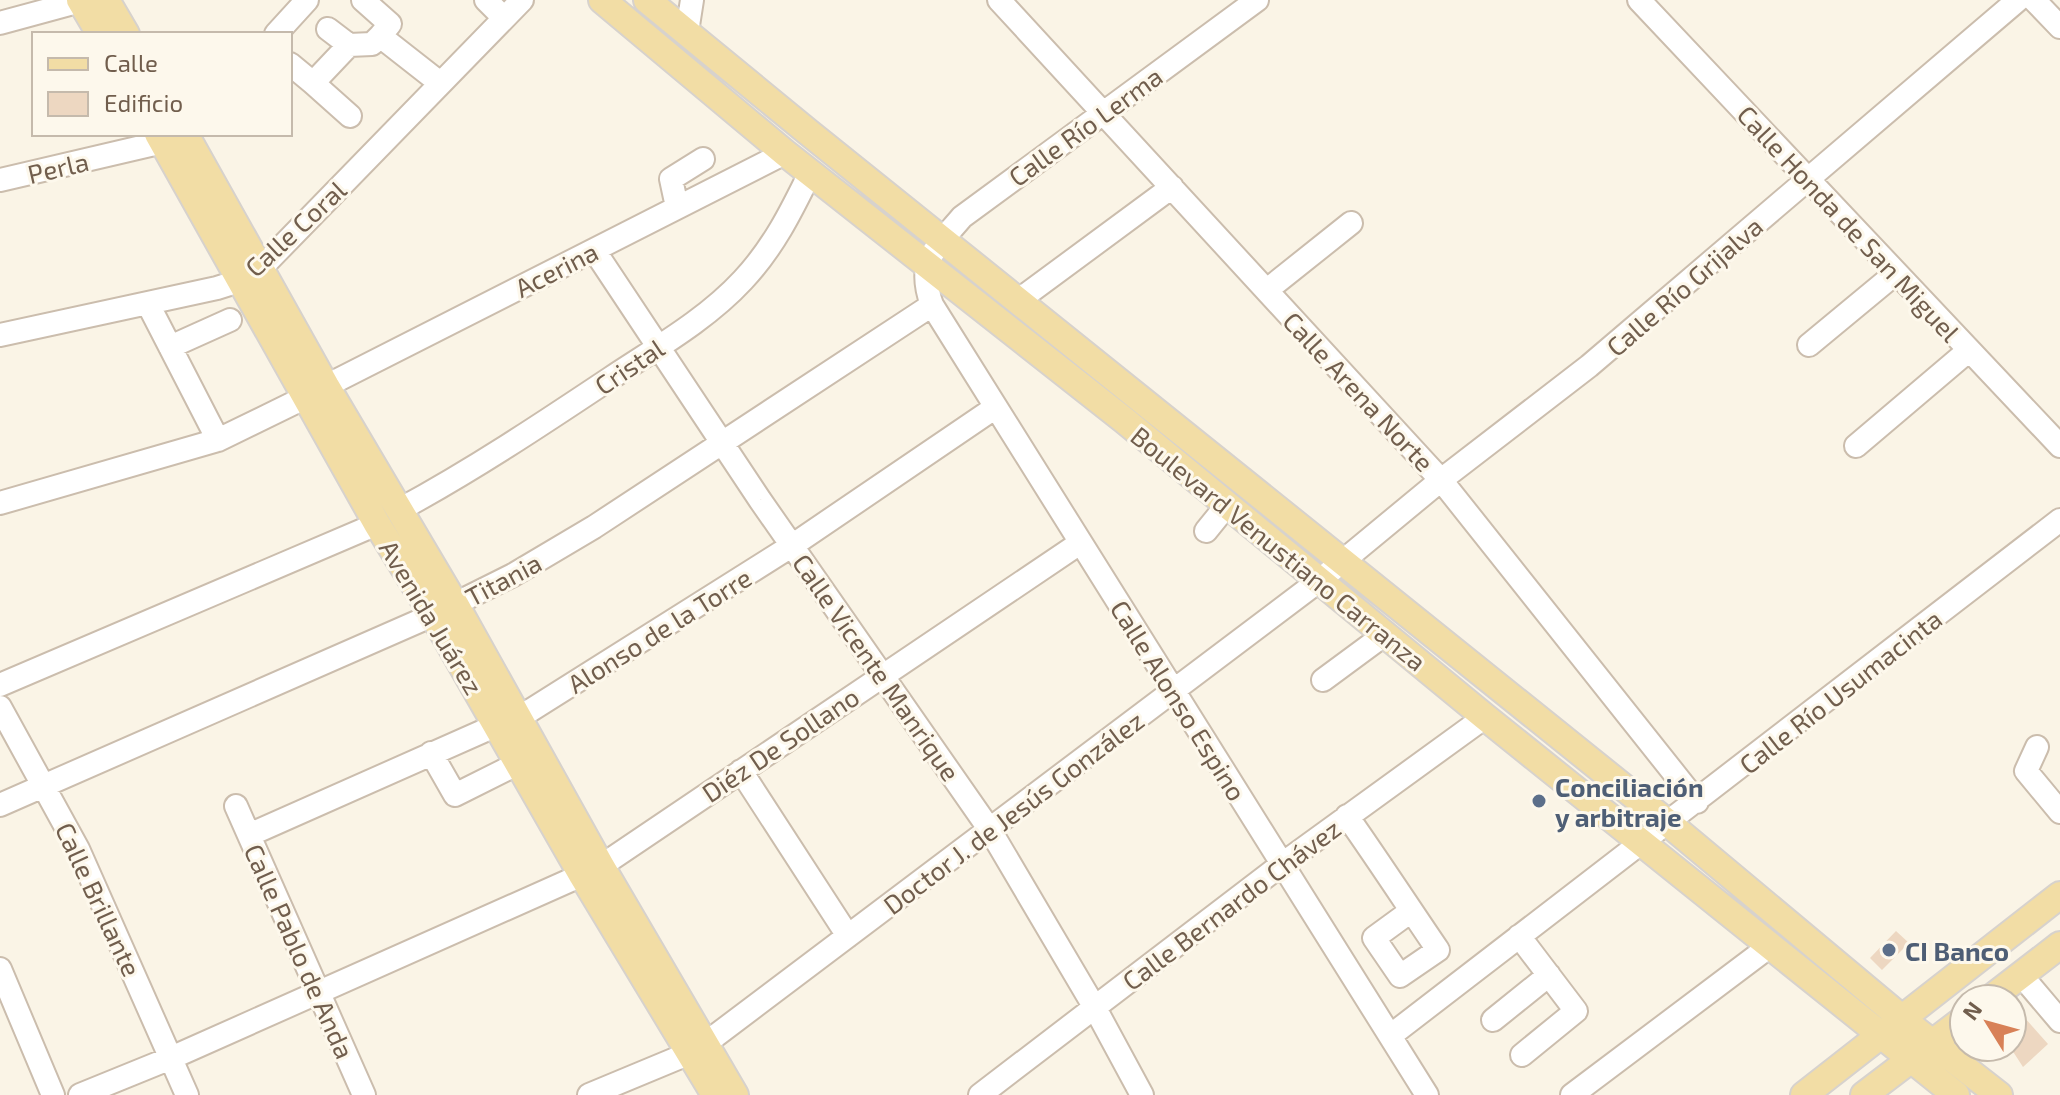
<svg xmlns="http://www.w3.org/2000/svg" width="2060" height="1095" font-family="'Exo 2',sans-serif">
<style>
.building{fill:#edd7c1}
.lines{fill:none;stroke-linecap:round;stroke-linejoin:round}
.minor-casing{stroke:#cbbdad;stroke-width:26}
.major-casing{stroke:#d7d2cd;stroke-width:30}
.minor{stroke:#fff;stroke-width:22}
.major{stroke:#f2dda5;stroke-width:26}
.service-dot{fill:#5c6f8a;stroke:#fdf8ec;stroke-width:3}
.labels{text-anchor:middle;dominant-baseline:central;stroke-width:6;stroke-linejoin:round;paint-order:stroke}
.street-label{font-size:26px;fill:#715e4d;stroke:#fdf8ec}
.service-label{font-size:26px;font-weight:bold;fill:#4e5e75;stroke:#fdf8ec;text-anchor:start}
</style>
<rect width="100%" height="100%" fill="#faf4e6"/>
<path class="building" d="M1896 931 1909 943 1882 970 1870 958Z
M2024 1017 2048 1044 2023 1067 2012 1050V1025Z"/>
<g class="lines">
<g class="minor-casing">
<path id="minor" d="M363 0 390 24 380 36 440 83
M486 0 504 18
M999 0 1441 480 1697 802
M1257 0 962 217C935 249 916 261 932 305L1427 1095
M1639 0 2060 446
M2034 0 2060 27
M0 23 81 1
M328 29 349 45
M687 32 692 0
M276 34 307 0
M290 64 313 83
M350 116 313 83 349 45 372 44 380 36
M0 180 163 142
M677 207 671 179 703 159
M594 250 760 500 990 830 1095 1008 1142 1095
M1267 290 1351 223
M1019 300 1172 187
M148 304 218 440
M0 335 217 288 239 281 262 267 522 0
M1809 345 1896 273
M170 347 230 320
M326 386 785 153
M1856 446 1968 351
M0 503 218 440 304 398
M399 510C473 470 542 424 611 378 656 348 706 320 743 280 773 248 791 212 810 173
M1206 531 1227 505
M1323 680 1384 635
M0 685 377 524
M0 707 78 849 187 1095
M520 717 793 545 996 407
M2037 747 2026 771 2060 812
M431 753 455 795 519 763
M741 771 848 936
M0 805 433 615 513 575 594 527 932 305
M236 806 364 1095
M1347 816C1378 860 1408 906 1438 950L1400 976 1374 938 1411 911
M249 835 497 725
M601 866 1080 543
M1519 936 1576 1011 1522 1055
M0 969 53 1095
M2021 975 2060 1021
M1493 1020 1549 975
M1390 1036 2060 520
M80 1095 171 1058 582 875
M589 1095 690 1053 706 1043 1320 580 1441 480 1589 366 2018 0
M980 1095 1281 865 1485 717
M1572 1095 1770 946"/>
</g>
<g class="major-casing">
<path id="major" d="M80 0 100 34
M106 0 126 34
M602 0 785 153 1124 420 1485 717 1956 1095
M647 0 808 132 1668 823 1917 1031 1999 1095
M158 134 377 524 433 615 582 875 715 1095
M185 134 326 386 455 604 601 866 735 1095
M1990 999 2060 945
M1804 1095 2060 895
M1864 1095 1964 1019"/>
</g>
<use href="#minor" class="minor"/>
<use href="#major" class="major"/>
</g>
<g class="service-dot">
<circle cx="1539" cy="801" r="8"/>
<circle cx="1889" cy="950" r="8"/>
</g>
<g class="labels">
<g class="street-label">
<text transform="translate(1085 126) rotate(-36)">Calle Río Lerma</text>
<text transform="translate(58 167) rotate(-13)">Perla</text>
<text transform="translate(1849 223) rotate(47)">Calle Honda de San Miguel</text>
<text transform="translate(295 228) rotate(-43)">Calle Coral</text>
<text transform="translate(556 269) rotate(-27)">Acerina</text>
<text transform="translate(1684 286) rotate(-41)">Calle Río Grijalva</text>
<text transform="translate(629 366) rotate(-34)">Cristal</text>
<text transform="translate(1359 391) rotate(47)">Calle Arena Norte</text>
<text transform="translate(1279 548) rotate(39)">Boulevard Venustiano Carranza</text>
<text transform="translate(503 579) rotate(-28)">Titania</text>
<text transform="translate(432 617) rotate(59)">Avenida Juárez</text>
<text transform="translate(659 630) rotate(-32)">Alonso de la Torre</text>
<text transform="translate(877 667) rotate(55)">Calle Vicente Manrique</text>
<text transform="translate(1840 691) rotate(-38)">Calle Río Usumacinta</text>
<text transform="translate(1179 700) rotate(58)">Calle Alonso Espino</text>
<text transform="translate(780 744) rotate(-34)">Diéz De Sollano</text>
<text transform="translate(1013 812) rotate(-37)">Doctor J. de Jesús González</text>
<text transform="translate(99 899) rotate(65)">Calle Brillante</text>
<text transform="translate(1231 904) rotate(-37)">Calle Bernardo Chávez</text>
<text transform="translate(300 951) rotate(66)">Calle Pablo de Anda</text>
</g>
<g class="service-label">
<text x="1555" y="786">Conciliación<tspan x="1555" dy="30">y arbitraje</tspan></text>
<text x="1905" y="950">CI Banco</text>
</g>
</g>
<rect x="32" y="32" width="260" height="104" fill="#fdf8ec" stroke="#c5baac" stroke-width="2"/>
<rect x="48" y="58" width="40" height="12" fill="#f2dda5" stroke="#c5baac" stroke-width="2"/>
<text x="104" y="72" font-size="24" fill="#715e4d">Calle</text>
<rect x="48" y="92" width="40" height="24" fill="#edd7c1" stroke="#c5baac" stroke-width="2"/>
<text x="104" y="112" font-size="24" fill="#715e4d">Edificio</text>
<g transform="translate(1988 1023) rotate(307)"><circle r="38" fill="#fdf8ec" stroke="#c5baac" stroke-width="2"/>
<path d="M0-6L14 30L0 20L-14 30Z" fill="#d88157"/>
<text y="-12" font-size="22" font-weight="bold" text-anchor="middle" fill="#715e4d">N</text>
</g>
</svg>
